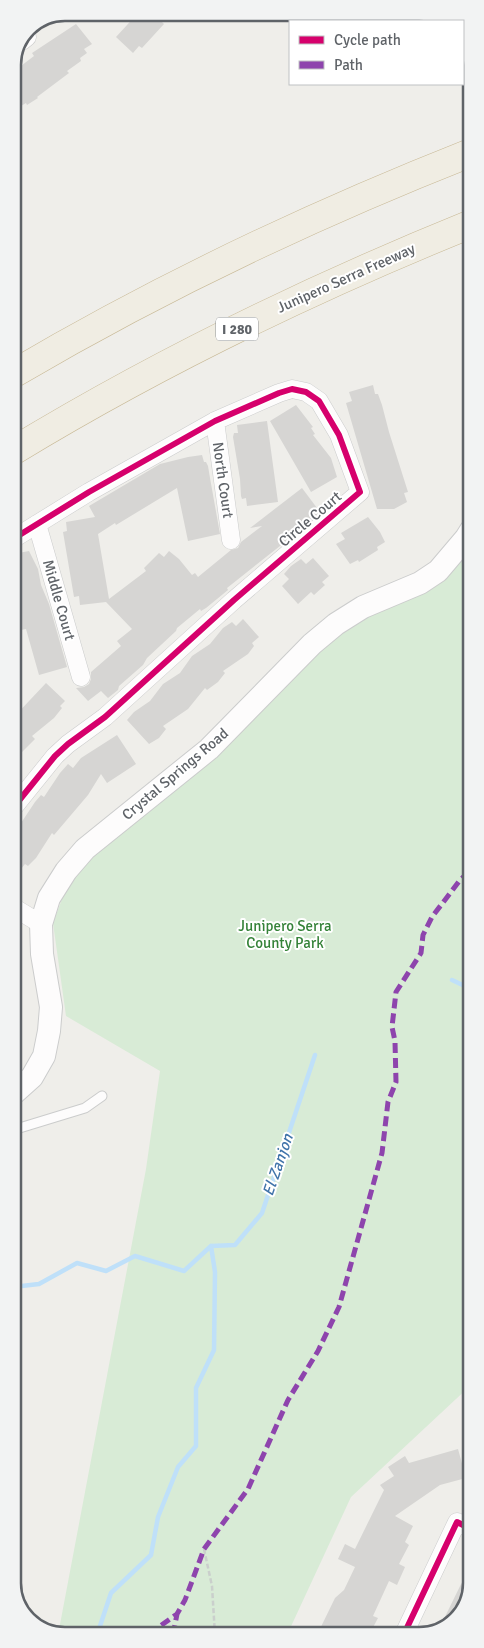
<svg xmlns="http://www.w3.org/2000/svg" width="484" height="1648" font-family="Signika,sans-serif">
<style>
.green{fill:#d8ebd6}
.lines{fill:none;stroke-linecap:round;stroke-linejoin:round}
.stream{stroke:#bfe0f9;stroke-width:4.5}
.building{fill:#d6d5d3}
.service-casing{stroke:#cbcccc;stroke-width:11}
.minor-casing{stroke:#cbcccc;stroke-width:19}
.tertiary-casing{stroke:#cbcccc;stroke-width:24}
.motorway-casing{stroke:#c8b996;stroke-width:29}
.path{stroke:#cacfcc;stroke-width:2.5;stroke-dasharray:5 2.5;stroke-linecap:butt}
.service{stroke:#fdfcfc;stroke-width:9}
.minor{stroke:#fdfcfc;stroke-width:18}
.tertiary{stroke:#fdfcfc;stroke-width:22}
.motorway{stroke:#f0ede3;stroke-width:28}
.quiet{stroke:#8e44ad;stroke-width:5;stroke-dasharray:10 5;stroke-linecap:butt}
.cycleway-casing{stroke:#fff;stroke-width:9}
.cycleway{stroke:#d6006c;stroke-width:6}
.labels{text-anchor:middle;dominant-baseline:central;stroke-width:4;stroke-linejoin:round;paint-order:stroke}
.shield{fill:#fff;stroke:#8f9295;stroke-width:1}
.shield-label{font-size:14px;font-weight:bold;fill:#5f6368}
.street-label{font-size:15px;fill:#5f6368;stroke:#fff}
.park-label{font-size:15px;fill:#348238;stroke:#fff}
.water-label{font-size:16px;font-style:italic;fill:#4174aa;stroke:#fff}
.rim{fill:none;stroke:#5f6368;stroke-width:2.5}
</style>
<rect width="100%" height="100%" fill="#efeeea"/>
<path class="green" d="M471 537V1385L351 1497 287 1635H58L146 1169 160 1071 66 1016 53 923 68 883 97 849 323 642Z
M13 1344 16 1345 20 1605 14 1593Z"/>
<g class="lines">
<path class="stream" d="M452 980 471 989
M211 1246 235 1245 262 1213 315 1055
M13 1287 39 1284 77 1263 106 1271 135 1256 184 1271 211 1246
M97 1635 111 1593 151 1555 158 1517 178 1467 196 1446V1388L214 1350 215 1272 211 1246"/>
</g>
<path class="building" d="M138 13H171L162 22 164 24 142 48 139 46 133 53 116 37Z
M76 24 92 44 84 49 87 53 80 58 81 61 67 71 69 73 37 97 38 98 27 105 26 103 21 106 20 105 13 111V90L17 86 13 80V72L34 56 32 53Z
M373 385 375 394H378L382 405 389 432 408 492 404 493 407 502 394 509H377L346 403 352 401 349 392Z
M296 405 313 427 311 428 315 434 313 435 331 458 337 477 311 492 270 421Z
M267 421 278 502 247 506 246 498 242 499 241 496 240 479 233 437 234 433H238L237 425Z
M202 455 204 462H206L208 466 210 478 220 534 188 541 177 488 116 525 115 523 98 534 109 599 146 571 144 568 159 553 164 557 169 551 179 559 192 575 195 573 198 577 231 550 238 548 241 542 262 526 250 528 302 488 320 512 280 546 227 588 228 590 206 608 201 611 200 609 177 628 176 631 147 658 143 665 119 686 118 690 108 698 101 691 88 701 76 688 84 687 89 684 91 679V672L121 646 117 641 132 629 106 602 80 605 79 596 74 597 63 532 67 531 66 522 95 517 89 506 160 464 188 457Z
M368 517 380 532 385 542 377 547 378 550 359 562 358 560 350 564 336 544 345 539 341 533Z
M29 551 38 569 41 585 49 604 67 667 39 675 26 629 21 630 13 603V554Z
M313 558 329 576 322 582 325 585 314 595 311 592 298 604 282 586 289 579 284 574 291 566 301 559 306 564Z
M243 619 259 637 252 643 254 646 248 654 223 671 225 673 218 682 207 690 205 688 188 709 163 726 166 729 159 738 149 744 127 720 134 712 150 701 163 684 180 673 192 656 210 644 223 628 232 622 236 626Z
M46 683 65 701 60 706 62 708 54 718 32 736 35 739 20 754 13 747V718Z
M117 735 136 764 107 783 101 774 88 795 54 835 52 833 36 858 28 866 25 864 13 879V835L35 802 41 795 44 797 60 773 68 764 73 768 81 758Z
M458 1449 466 1478 440 1485 395 1516 413 1526 405 1542 409 1545 399 1564 405 1567 397 1585 389 1581 373 1616 378 1618 369 1635H317L335 1598 344 1590 355 1567 338 1559 345 1544 355 1549 384 1490 380 1485 394 1476 388 1467 405 1456 409 1463Z
M464 1578 472 1581V1583L459 1617 439 1629Z"/>
<g class="lines">
<g class="service-casing">
<path id="service" d="M13 1130 85 1108 102 1096"/>
</g>
<g class="minor-casing">
<path id="minor" d="M22 41 27 37
M215 421 231 540
M37 524 81 677
M13 539 89 492 215 421 279 393 292 389 306 392 319 401 339 435 360 492 234 600 105 717 68 744 55 756 13 808
M13 907 41 924
M404 1634 457 1522 471 1529"/>
</g>
<g class="tertiary-casing">
<path id="tertiary" d="M13 1094 32 1077 44 1056 49 1031 51 1007 42 954 41 924 49 898 66 871 85 849 209 749 312 644 336 624 363 607 420 583 438 571 466 538 471 530"/>
</g>
<g class="motorway-casing">
<path id="motorway" d="M13 374C159 288 313 215 470 153
M13 451C158 363 313 288 471 224"/>
</g>
<path class="path" d="M471 946 468 959 471 961
M204 1549 212 1586 215 1635"/>
<use href="#service" class="service"/>
<use href="#minor" class="minor"/>
<use href="#tertiary" class="tertiary"/>
<use href="#motorway" class="motorway"/>
<path class="quiet" d="M150 1635 152 1632 177 1614 185 1600 204 1549 248 1489 288 1400 318 1351 339 1307 382 1153 388 1102 396 1082 395 1041 392 1027 396 992 421 953 423 935 432 917 460 880 471 870
M173 1635 177 1614"/>
<g class="cycleway-casing">
<path id="cycleway" d="M13 539 89 492 215 421 279 393 292 389 306 392 319 401 339 435 360 492 234 600 105 717 68 744 55 756 13 808
M404 1634 457 1522 471 1529"/>
</g>
<use href="#cycleway" class="cycleway"/>
</g>
<g class="labels">
<rect class="shield" x="216" y="317.5" width="42" height="23" rx="4"/>
<g class="shield-label">
<text x="237" y="329">I 280</text>
</g>
<g class="street-label">
<text transform="translate(346 278) rotate(-24)">Junipero Serra Freeway</text>
<text transform="translate(223 480) rotate(82)">North Court</text>
<text transform="translate(310 519) rotate(-40)">Circle Court</text>
<text transform="translate(59 600) rotate(74)">Middle Court</text>
<text transform="translate(175 774) rotate(-40)">Crystal Springs Road</text>
</g>
<g class="park-label">
<text x="285" y="926">Junipero Serra<tspan x="285" dy="17">County Park</tspan></text>
</g>
<g class="water-label">
<text transform="translate(278 1165) rotate(-71)">El Zanjon</text>
</g>
</g>
<path d="M0 0H484V1648H0ZM65 21H419A44 44 0 0 1 463 65V1583A44 44 0 0 1 419 1627H65A44 44 0 0 1 21 1583V65A44 44 0 0 1 65 21Z" fill="#f2f3f3" fill-rule="evenodd"/>
<path class="rim" d="M65 21H419A44 44 0 0 1 463 65V1583A44 44 0 0 1 419 1627H65A44 44 0 0 1 21 1583V65A44 44 0 0 1 65 21Z"/>
<rect x="289" y="20" width="175" height="65" fill="#ffffff" stroke="#bfc1c3"/>
<rect x="299" y="36" width="25" height="8" fill="#d6006c" stroke="#bfc1c3"/>
<text x="334" y="45" font-size="15" fill="#5f6368">Cycle path</text>
<rect x="299" y="61" width="25" height="8" fill="#8e44ad" stroke="#bfc1c3"/>
<text x="334" y="70" font-size="15" fill="#5f6368">Path</text>
</svg>
